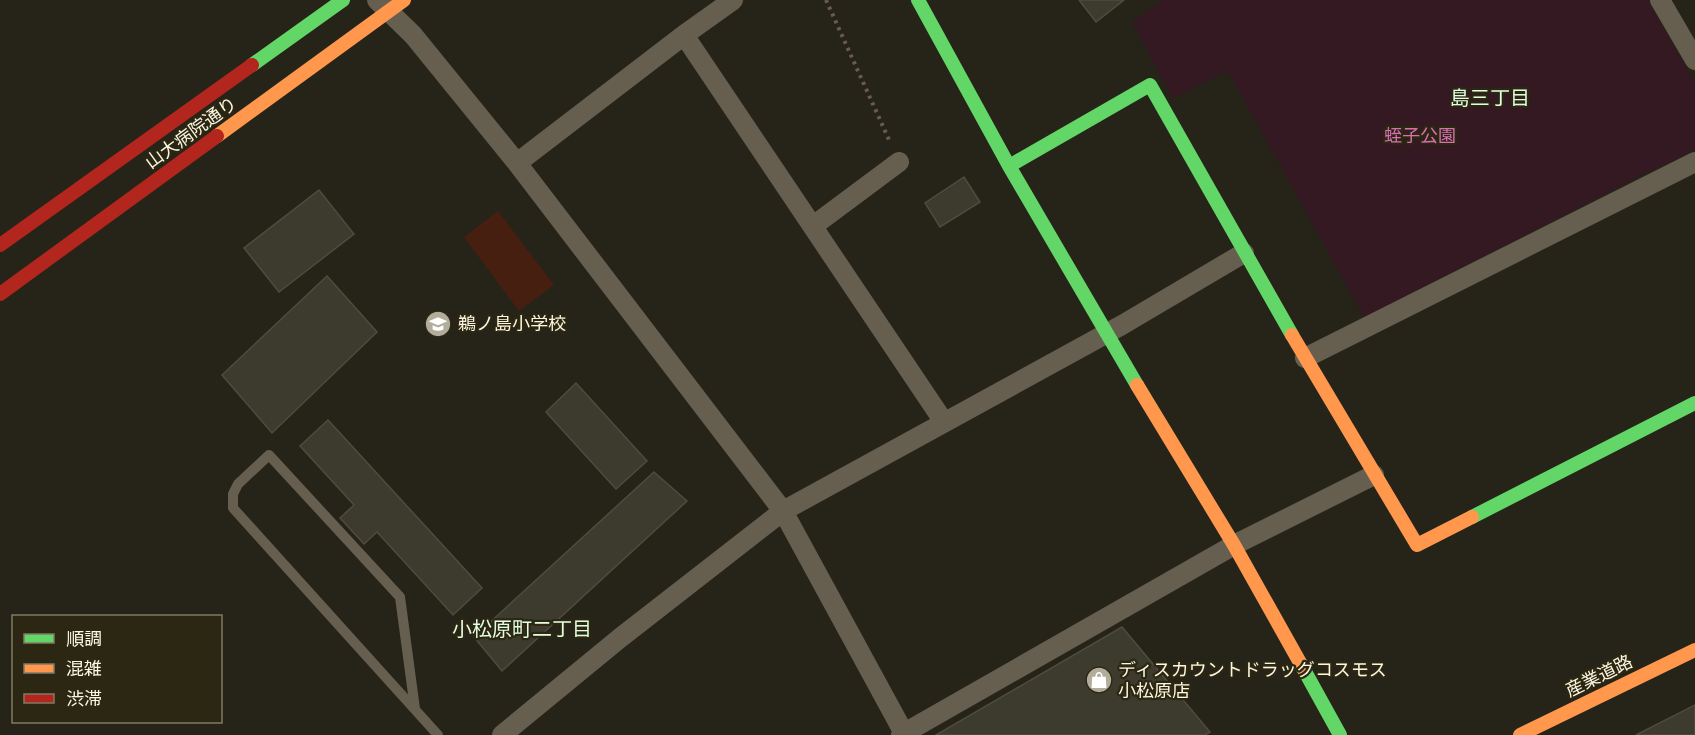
<svg xmlns="http://www.w3.org/2000/svg" width="1695" height="735" font-family="Arial,'Noto Sans JP',sans-serif">
<style>
.green{fill:#341822}
.water{fill:#471f10}
.building{fill:#3d3b2e;stroke:#4f4c3d;stroke-width:1.5}
.lines{fill:none;stroke-linecap:round;stroke-linejoin:round}
.path{stroke:#6b5a54;stroke-width:4;stroke-dasharray:3 4.5;stroke-linecap:butt}
.lane{stroke:#665f4f;stroke-width:10}
.street{stroke:#665f4f;stroke-width:20}
.fast{stroke:#63d668;stroke-width:14}
.slow{stroke:#ff974d;stroke-width:14}
.jam{stroke:#b3261e;stroke-width:14}
.labels{text-anchor:middle;dominant-baseline:central;stroke-width:4.5;stroke-linejoin:round;paint-order:stroke}
.street-label{font-size:18px;fill:#fdf6e0;stroke:#2c2713}
.park-label{font-size:18px;fill:#db6eb3;stroke:#2c2713}
.poi-label{font-size:18px;fill:#fdf6e0;stroke:#2c2713;text-anchor:start}
.neighbourhood-label{font-size:20px;fill:#e2fde2;stroke:#2c2713}
</style>
<rect width="100%" height="100%" fill="#262419"/>
<path class="green" d="M1163 0H1648L1695 83V150L1638 177 1364 317 1228 71 1173 98 1132 22Z"/>
<path class="water" d="M498 211 554 285 519 311 464 237Z"/>
<path class="building" d="M1079 0H1124L1096 22Z
M964 177 980 202 940 227 925 203Z
M319 190 354 234 279 292 244 248Z
M327 276 377 332 272 433 222 375Z
M576 383 647 461 616 489 546 412Z
M328 420 482 588 453 615 377 532 364 544 340 518 354 505 300 446Z
M654 472 687 501 502 671 474 637Z
M1122 627 1210 732 1205 735H936Z
M1695 705V735H1636Z"/>
<g class="lines">
<path class="path" d="M826 0 890 142"/>
<path class="lane" d="M415 709 400 597 269 455 238 484 233 494V508L438 735"/>
<path class="street" d="M377 0 413 35 517 163 783 511 905 735
M1660 0 1695 60
M684 35 944 422
M517 163 684 35 733 0
M813 226 899 162
M1305 358 1695 162
M502 735 620 638 783 511 1122 325 1244 253
M901 735 1234 545 1374 475"/>
<path class="fast" d="M918 0 1009 166 1137 385
M252 65 343 0
M1009 166 1150 85 1292 335
M1472 517 1695 403
M1303 668 1340 735"/>
<path class="slow" d="M217 136 404 0
M1292 335 1417 545 1472 517
M1137 385 1234 545 1303 668
M1520 735 1695 650"/>
<path class="jam" d="M0 245 252 65
M0 294 217 136"/>
</g>
<defs>
<g id="school-disc" transform="scale(1.35)"><circle r="9.5" fill="#b2ac9a" stroke="#2c2713"/><path d="M0-5L7-2L0 1L-7-2ZM-4 1L0 2.5L4 1V4Q0 6-4 4Z" fill="#fff"/></g>
<g id="shop-disc" transform="scale(1.35)"><circle r="9.5" fill="#b2ac9a" stroke="#2c2713"/><path d="M-5-2.5h2.3a2.7 3.5 0 0 1 5.4 0H5L5.5 6h-11ZM-1.5-2.5h3a1.5 2.3 0 0 0-3 0Z" fill="#fff"/></g>
</defs>
<g fill-rule="evenodd">
<use href="#school-disc" x="438" y="324"/>
<use href="#shop-disc" x="1099" y="680"/>
</g>
<g class="labels">
<g class="street-label">
<text transform="translate(191 133) rotate(-36)">山大病院通り</text>
<text transform="translate(1599 676) rotate(-26)">産業道路</text>
</g>
<g class="park-label">
<text x="1420" y="136">蛭子公園</text>
</g>
<g class="poi-label">
<text x="458" y="324">鵜ノ島小学校</text>
<text x="1118" y="670">ディスカウントドラッグコスモス<tspan x="1118" dy="21">小松原店</tspan></text>
</g>
<g class="neighbourhood-label">
<text x="1490" y="98">島三丁目</text>
<text x="522" y="629">小松原町二丁目</text>
</g>
</g>
<rect x="12" y="615" width="210" height="108" fill="#2c2713" stroke="#807a65" stroke-width="1.5"/>
<rect x="24" y="634" width="30" height="9" fill="#63d668" stroke="#807a65" stroke-width="1.5"/>
<text x="66" y="645" font-size="18" fill="#fdf6e0">順調</text>
<rect x="24" y="664" width="30" height="9" fill="#ff974d" stroke="#807a65" stroke-width="1.5"/>
<text x="66" y="675" font-size="18" fill="#fdf6e0">混雑</text>
<rect x="24" y="694" width="30" height="9" fill="#b3261e" stroke="#807a65" stroke-width="1.5"/>
<text x="66" y="705" font-size="18" fill="#fdf6e0">渋滞</text>
</svg>
